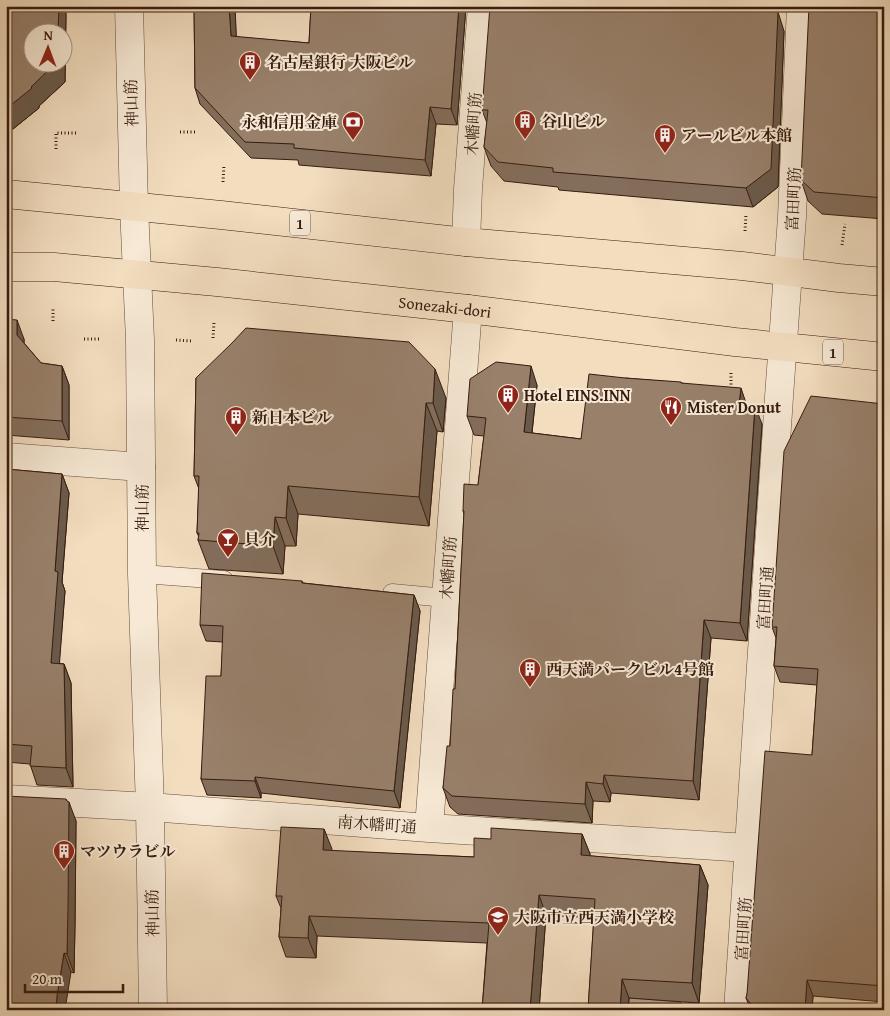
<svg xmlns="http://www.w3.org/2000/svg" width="890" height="1016" font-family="'Gentium Book Plus','Noto Serif JP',serif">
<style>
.water{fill:#b29b83;stroke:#806855}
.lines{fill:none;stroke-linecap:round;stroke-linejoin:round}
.service-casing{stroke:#654c3b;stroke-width:19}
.minor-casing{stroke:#654c3b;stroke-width:29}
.tertiary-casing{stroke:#654c3b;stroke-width:29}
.trunk-casing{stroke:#361b0f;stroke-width:29}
.path{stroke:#361b0f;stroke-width:3;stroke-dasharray:1 2.5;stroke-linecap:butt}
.service{stroke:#f7e9d5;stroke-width:18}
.minor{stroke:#f7e9d5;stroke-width:28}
.tertiary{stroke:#f7e9d5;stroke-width:28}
.trunk{stroke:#f2ddbf;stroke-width:28}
.wall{fill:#836e5c;stroke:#361b0f}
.shaded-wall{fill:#6a5a4b;stroke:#361b0f}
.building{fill:#98806b;stroke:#361b0f}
.labels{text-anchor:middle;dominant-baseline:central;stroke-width:4;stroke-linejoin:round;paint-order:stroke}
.shield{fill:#f7e9d5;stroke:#70594a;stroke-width:1}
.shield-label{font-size:15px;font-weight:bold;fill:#361b0f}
.poi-label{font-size:16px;font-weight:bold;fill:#361b0f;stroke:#f7e9d5;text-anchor:start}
.street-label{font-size:16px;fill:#361b0f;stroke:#f7e9d5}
</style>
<rect width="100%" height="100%" fill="#f2ddbf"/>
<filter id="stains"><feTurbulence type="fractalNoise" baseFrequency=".004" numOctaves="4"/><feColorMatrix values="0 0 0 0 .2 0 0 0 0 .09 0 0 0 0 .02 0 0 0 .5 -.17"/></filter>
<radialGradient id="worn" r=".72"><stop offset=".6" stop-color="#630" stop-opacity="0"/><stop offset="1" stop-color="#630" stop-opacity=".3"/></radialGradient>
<path class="water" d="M629 998 681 1002 680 1010H628Z"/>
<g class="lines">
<g class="service-casing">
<path id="service" d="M142 574 224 580
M392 593 446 598"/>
</g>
<g class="minor-casing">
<path id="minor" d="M466 242 468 189 482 6
M6 457 141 467
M6 799 150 807 429 828 748 848
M429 828 446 598 468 309
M738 1010 779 397 792 217 801 6"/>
</g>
<g class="tertiary-casing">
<path id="tertiary" d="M129 6 134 207 140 340 142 574 150 807 153 1010"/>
</g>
<g class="trunk-casing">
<g id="trunk">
<path d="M6 194 221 215 466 242 742 266 839 278 884 282"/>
<path id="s1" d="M6 267H54L217 282 468 309 735 342 884 357"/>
</g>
</g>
<path class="path" d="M180 132H195
M56 149V133H78
M223 182 224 165
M745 231 746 214
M842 245 845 224
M53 321V307
M213 338 214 322
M84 339H99
M176 340 192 341
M731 388V373"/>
<use href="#service" class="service"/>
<use href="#minor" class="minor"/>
<use href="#tertiary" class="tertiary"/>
<use href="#trunk" class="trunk"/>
</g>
<path class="wall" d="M6 6 64 9 66 14 65 82 39 106V108L13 129H6Z
M194 6H235L236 37 309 43 311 6H466L457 125 436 124 431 176 299 165 298 160 251 158 200 104 195 88Z
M884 6V219L822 214 808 201 801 180Z
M720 8 784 31 778 187 753 207 559 190 558 187 504 181 491 166 484 147 487 123 482 110Z
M6 319 24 339V343L41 363 62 366 69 385V440L6 435Z
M196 378 446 398 443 432 437 431 429 526 298 514 296 546H285L283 574 209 569 198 540 199 537 197 533 199 489 194 476Z
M625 378 682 383 747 405 762 424 747 641 711 638 699 800 611 793 610 802 593 801 592 823 458 814 450 807 443 788 450 746 455 689 464 514 463 511 478 485 484 436 474 435 467 416 537 385 532 433 581 439Z
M884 404V1002L813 996 812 1010H751L746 998 812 755 817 685 780 682 774 666 776 638 772 627Z
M6 469 62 474 69 493 62 582 65 591 59 663 64 664 71 683 73 787 37 785 30 764 6 762Z
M302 581 303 583 414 595 420 611 400 808 261 793V798L207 795 201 779 221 676 223 642 206 641 200 625Z
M67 801 76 821 75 925 74 973 71 972 6 1010Z
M324 829 332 851 474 857 491 839 582 834 590 854V856L700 865 708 885 699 1003 629 998 628 1010H588L594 918 546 915 539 1010H482L487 943 317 936 316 958 286 957 279 937 281 908 276 896Z"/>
<path class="shaded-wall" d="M59 6H65L64 9 66 14 65 82 39 106V108L13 129 6 109 57 62H62V32H58Z
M229 6H235L237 53 231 36Z
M459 6H466L457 125 451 109Z
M778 12 784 31 778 187 753 207 746 188Z
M430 107 436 124 431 176 425 160Z
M17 320 24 339V354L17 335Z
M62 366 69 385V440L62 421Z
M531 366 537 385 530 450 524 432Z
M435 369 446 398 443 432 433 403Z
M741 388 747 406 739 404Z
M426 403 437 431 429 526 419 497Z
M755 406 762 424 747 641 740 623Z
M62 474 69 493 62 582 65 591 58 682 51 663 55 571Z
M288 486 298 514 296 546 286 518Z
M275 517 285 546 283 574 273 546Z
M414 595 420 611 400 808 394 791Z
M704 620 711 638 699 800 693 781Z
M64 664 71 683 73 787 66 768Z
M604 775 611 793 610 802 603 784Z
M255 777 261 793V798L255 781Z
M586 782 593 801 592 823 585 804Z
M66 799 69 807V802L76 821 75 925 74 973 67 954Z
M324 829 332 849 330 870 323 850Z
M582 834 590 854 588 875 581 855Z
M700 865 708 885 699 1003 692 983Z
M539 895 546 915 539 1010H530Z
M309 916 317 936 316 958 308 938Z
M64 953 71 972 65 1010H56L57 996Z
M622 979 629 998 628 1010H620Z
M807 980 813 996 812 1010H805Z"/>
<path class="building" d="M6 6H59L58 32H32V62H57L31 87 32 88 6 109Z
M194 6H229L231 36 309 43 311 6H459L451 109 430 107 425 160 294 148V144L245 142 195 88Z
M490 6H712V7L778 12 771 169 746 188 553 172V168L498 162 484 147 488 110H482Z
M809 6H884V198L814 192 801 180Z
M6 319 17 320V335L41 363 62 366V421L6 417Z
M246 328 409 342 435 369 433 403H426L419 497 288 486 286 518 275 517 273 546 198 540 199 533H197L199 476H194L196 378 232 343Z
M496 362 531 366 524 432 581 439 589 374 625 378 681 382V383L741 388 739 404 755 406 740 623 704 620 693 781 604 775 603 784 586 782 585 804 452 796 443 788 447 746H450L453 689H455L464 511H463L464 484 478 485 486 418 467 416 470 379Z
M811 396 884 404V986L807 980 805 1010H770L771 1009 754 1008 746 998 747 994 765 751 812 755 818 669 774 666 777 627H772L784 451Z
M6 469 62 474 55 571 58 572 51 663 64 664 66 768 30 766 32 746 6 744Z
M202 573 302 581V583L414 595 394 791 255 777V781L201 779 206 676H221L223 626 200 625Z
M6 796 66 799 67 801 69 802 68 906 67 954 64 953 57 996 56 1010H6Z
M281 827 324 829 323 850 474 857V838L491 839V828L582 834 581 855 700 865 692 983 622 979 620 1010H588L595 899 539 895 530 1010H482L489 923 309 916 308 938 279 937 282 896H276Z"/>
<defs>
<g id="building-pin" transform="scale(1.125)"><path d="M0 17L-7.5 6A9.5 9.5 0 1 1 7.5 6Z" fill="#8f2418" stroke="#f7e9d5"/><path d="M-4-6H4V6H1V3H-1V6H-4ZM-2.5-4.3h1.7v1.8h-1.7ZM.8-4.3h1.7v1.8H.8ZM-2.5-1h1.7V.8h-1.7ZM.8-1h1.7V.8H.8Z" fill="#fff"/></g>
<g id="bank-pin" transform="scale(1.125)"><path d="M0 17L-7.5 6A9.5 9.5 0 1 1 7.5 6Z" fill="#8f2418" stroke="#f7e9d5"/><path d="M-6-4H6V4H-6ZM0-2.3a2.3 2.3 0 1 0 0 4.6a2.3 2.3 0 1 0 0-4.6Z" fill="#fff"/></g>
<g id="restaurant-pin" transform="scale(1.125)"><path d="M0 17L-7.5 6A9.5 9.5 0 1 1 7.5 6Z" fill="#8f2418" stroke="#f7e9d5"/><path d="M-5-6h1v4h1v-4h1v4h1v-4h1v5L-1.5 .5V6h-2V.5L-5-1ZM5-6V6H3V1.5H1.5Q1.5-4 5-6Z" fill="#fff"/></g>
<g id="bar-pin" transform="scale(1.125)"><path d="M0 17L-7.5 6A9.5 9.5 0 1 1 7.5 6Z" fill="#8f2418" stroke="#f7e9d5"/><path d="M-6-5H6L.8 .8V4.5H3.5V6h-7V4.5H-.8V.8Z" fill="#fff"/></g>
<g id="school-pin" transform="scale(1.125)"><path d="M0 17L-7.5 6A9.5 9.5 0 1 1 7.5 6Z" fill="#8f2418" stroke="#f7e9d5"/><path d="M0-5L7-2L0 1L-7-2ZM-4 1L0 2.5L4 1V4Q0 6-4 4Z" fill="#fff"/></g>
</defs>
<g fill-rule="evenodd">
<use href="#building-pin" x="250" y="62"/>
<use href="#building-pin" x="525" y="121"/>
<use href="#bank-pin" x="353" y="122"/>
<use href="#building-pin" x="665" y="135"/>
<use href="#building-pin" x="508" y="395"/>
<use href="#restaurant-pin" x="671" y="407"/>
<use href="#building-pin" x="236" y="417"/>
<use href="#bar-pin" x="228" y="539"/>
<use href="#building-pin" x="530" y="669"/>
<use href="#building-pin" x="64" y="851"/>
<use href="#school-pin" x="498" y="917"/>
</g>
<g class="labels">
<g class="shield">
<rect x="290" y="210.5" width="20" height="25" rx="4"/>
<rect x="823" y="339.5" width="20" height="25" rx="4"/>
</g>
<g class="shield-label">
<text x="300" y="223">1</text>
<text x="833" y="352">1</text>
</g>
<g class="poi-label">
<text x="266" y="62">名古屋銀行 大阪ビル</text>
<text x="541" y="121">谷山ビル</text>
<text x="337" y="122" text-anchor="end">永和信用金庫</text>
<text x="681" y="135">アールビル本館</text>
<text x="524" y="395">Hotel EINS.INN</text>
<text x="687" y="407">Mister Donut</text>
<text x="252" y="417">新日本ビル</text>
<text x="244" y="539">貝介</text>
<text x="546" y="669">西天満パークビル4号館</text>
<text x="80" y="851">マツウラビル</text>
<text x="514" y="917">大阪市立西天満小学校</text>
</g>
<g class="street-label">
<text transform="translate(131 103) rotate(-92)">神山筋</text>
<text transform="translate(473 124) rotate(-86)">木幡町筋</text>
<text transform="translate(793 199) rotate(-87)">富田町筋</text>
<text stroke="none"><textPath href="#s1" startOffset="441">Sonezaki-dori</textPath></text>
<text transform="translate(142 508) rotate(-90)">神山筋</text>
<text transform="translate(448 568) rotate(-86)">木幡町筋</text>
<text transform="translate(765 598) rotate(-86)">富田町通</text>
<text transform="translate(377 824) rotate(4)">南木幡町通</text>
<text transform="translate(152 913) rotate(-91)">神山筋</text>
<text transform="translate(743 929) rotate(-86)">富田町筋</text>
</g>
</g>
<rect width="890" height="1016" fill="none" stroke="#f2ddbf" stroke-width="25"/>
<rect x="8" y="8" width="875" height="1001" fill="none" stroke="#361b0f" stroke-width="2.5"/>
<rect x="12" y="12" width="865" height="991" fill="none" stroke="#361b0f"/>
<g transform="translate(48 48) rotate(1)"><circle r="24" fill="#f7e9d5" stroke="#aa9786"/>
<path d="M0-4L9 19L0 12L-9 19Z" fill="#8f2418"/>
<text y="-8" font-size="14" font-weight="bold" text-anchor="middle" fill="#361b0f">N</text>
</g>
<path d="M25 984v8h98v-8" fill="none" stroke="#361b0f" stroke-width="2.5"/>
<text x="32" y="984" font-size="15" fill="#361b0f" stroke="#f7e9d5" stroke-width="4" paint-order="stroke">20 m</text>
<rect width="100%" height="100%" filter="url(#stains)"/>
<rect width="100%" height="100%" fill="url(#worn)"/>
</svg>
